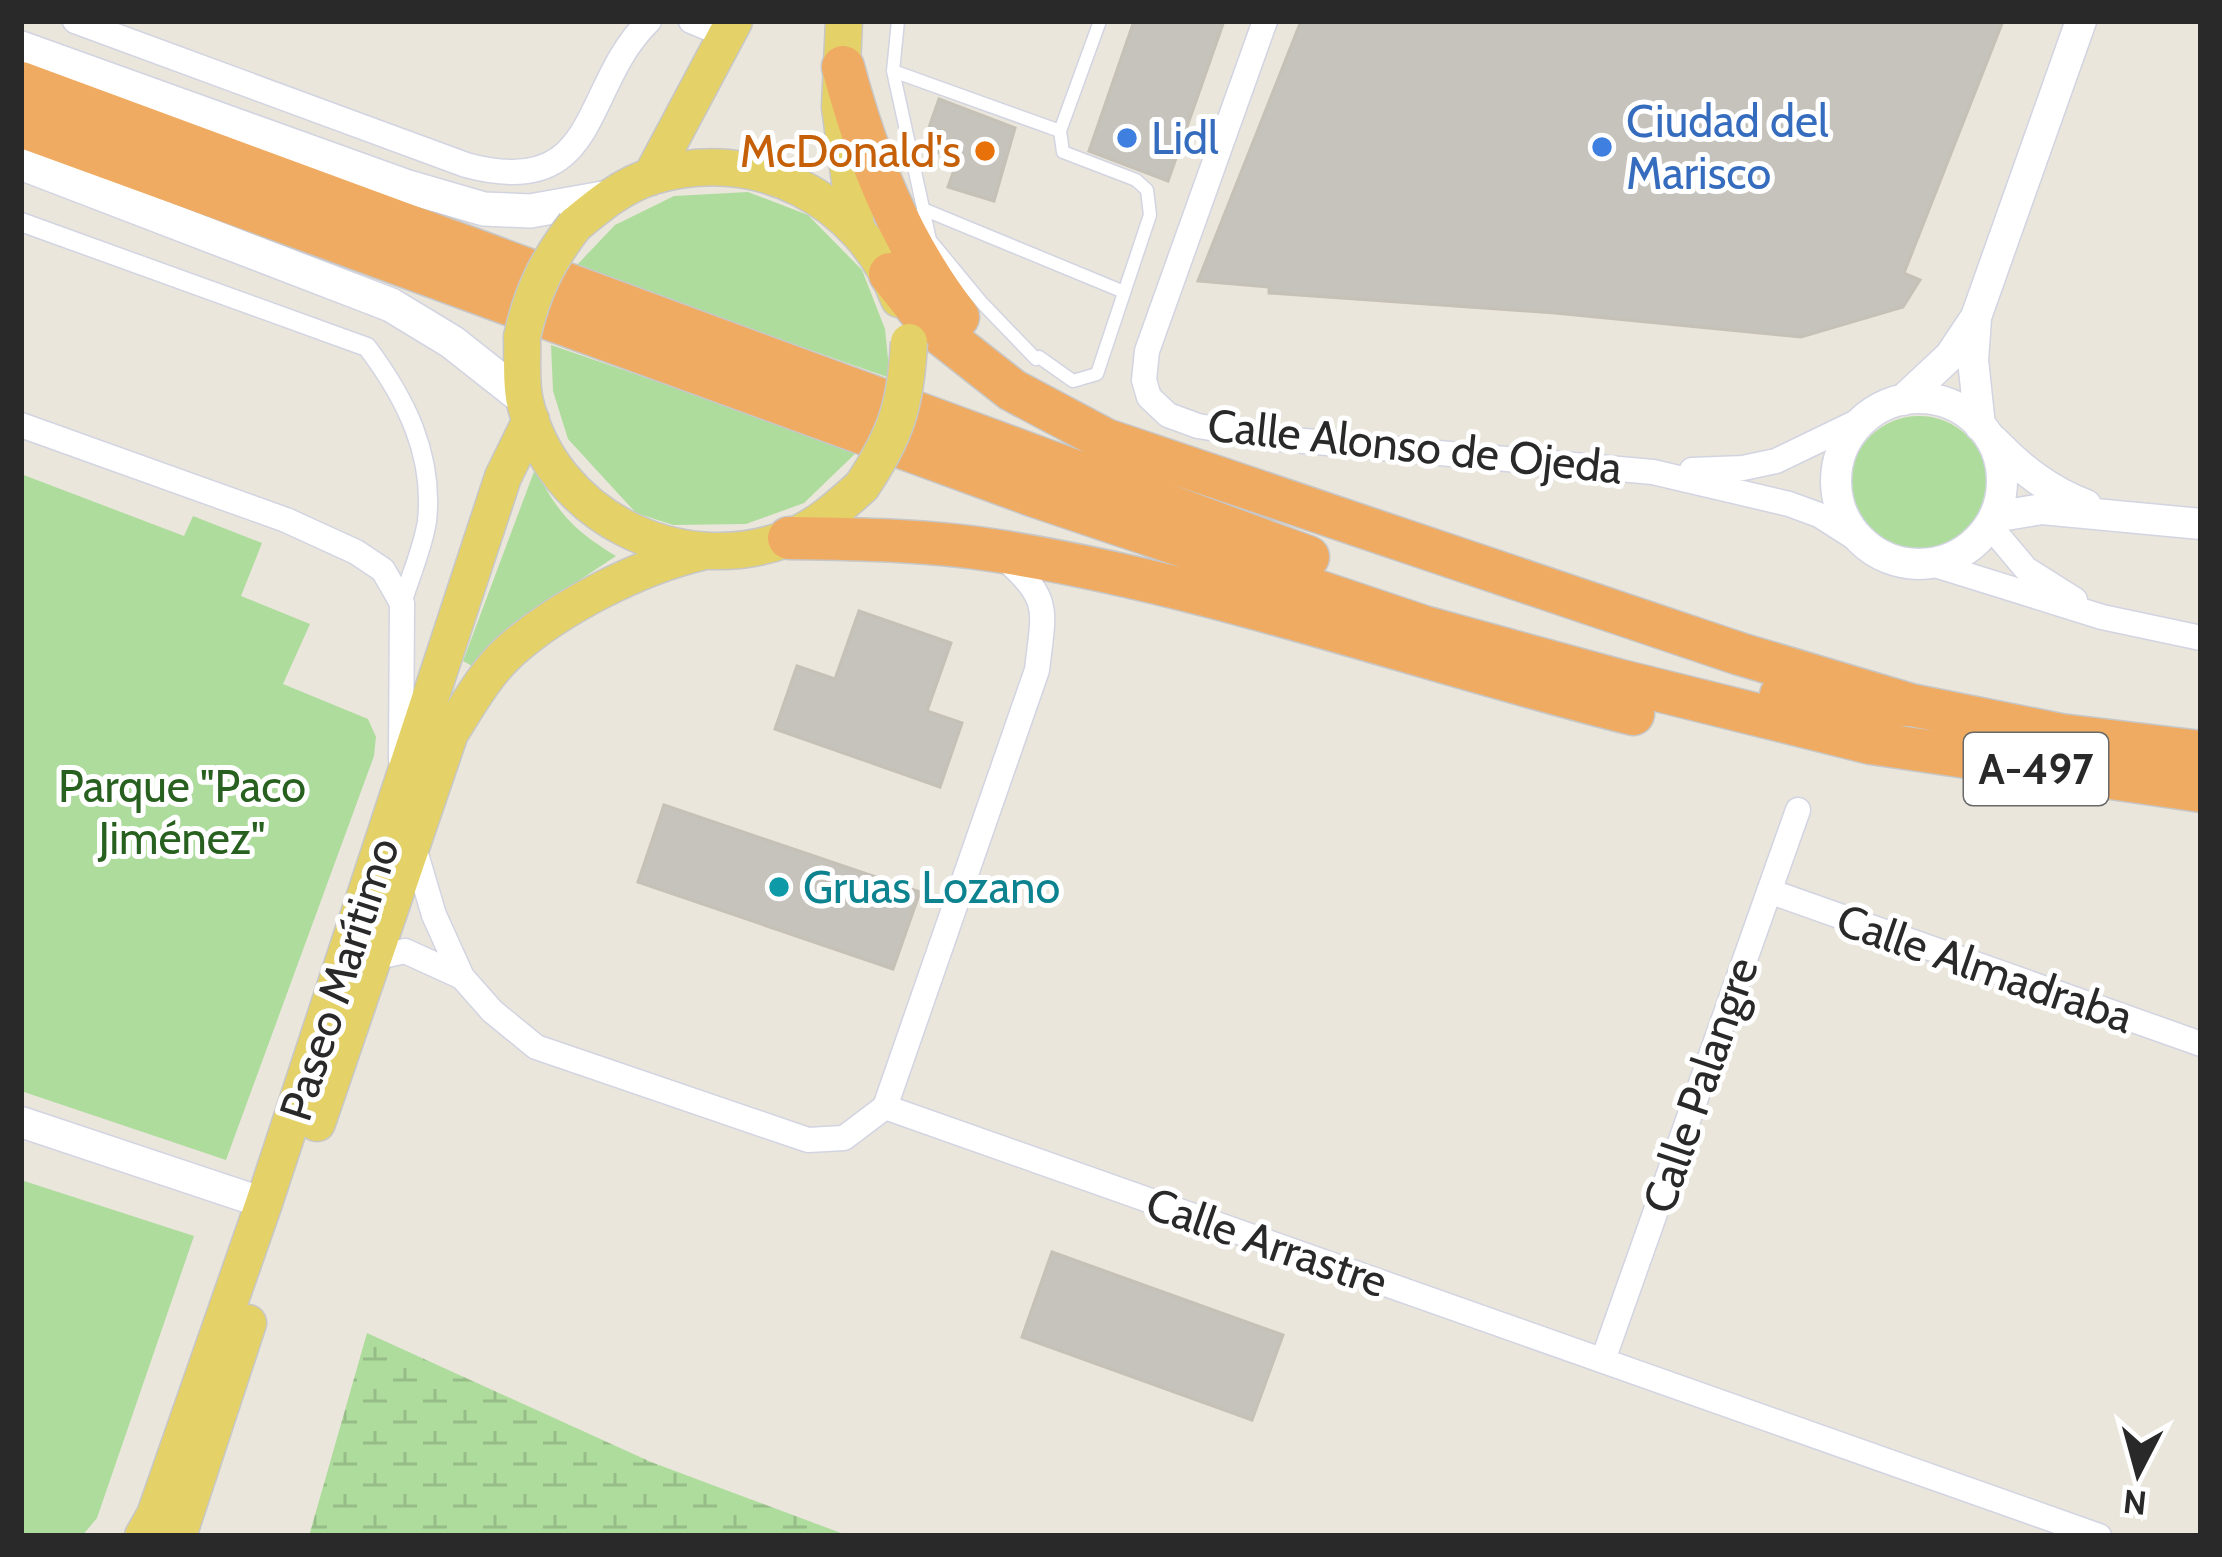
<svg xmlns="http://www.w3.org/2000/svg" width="2222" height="1557" font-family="Cabin,sans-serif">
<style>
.grass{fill:#aedc9d}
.wetland{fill:url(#wetland-marsh)}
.building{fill:#c6c2bc;stroke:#c6c1b6;stroke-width:3}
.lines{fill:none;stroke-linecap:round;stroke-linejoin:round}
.service-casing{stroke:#d2d4e1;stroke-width:15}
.pedestrian-casing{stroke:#d2d4e1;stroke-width:21}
.minor-casing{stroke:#d2d4e1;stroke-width:27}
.tertiary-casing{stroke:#d2d4e1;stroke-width:33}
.secondary-casing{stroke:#d2d4e1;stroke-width:36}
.primary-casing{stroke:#c7c7c7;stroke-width:39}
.motorway-casing{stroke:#c7c7c7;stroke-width:45}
.service{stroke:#fff;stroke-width:12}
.pedestrian{stroke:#fff;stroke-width:18}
.minor{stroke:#fff;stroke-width:24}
.tertiary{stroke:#fff;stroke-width:30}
.secondary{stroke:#fff;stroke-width:33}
.primary{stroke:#e4d268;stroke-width:36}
.motorway{stroke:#f0ab62;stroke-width:42}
.primary-bridge-casing{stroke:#c7c7c7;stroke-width:39;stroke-linecap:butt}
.primary-bridge{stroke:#e4d268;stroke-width:36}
.shop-dot{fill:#3f7fe0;stroke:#fff;stroke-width:4.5}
.food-dot{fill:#e8710a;stroke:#fff;stroke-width:4.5}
.culture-dot{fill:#0f9aa8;stroke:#fff;stroke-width:4.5}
.labels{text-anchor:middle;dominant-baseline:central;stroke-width:10;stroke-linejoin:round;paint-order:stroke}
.shield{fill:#fff;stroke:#696969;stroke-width:3}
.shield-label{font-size:42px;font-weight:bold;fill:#292929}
.shop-label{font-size:45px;fill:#366cbe;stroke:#fff;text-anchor:start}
.food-label{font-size:45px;fill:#c56008;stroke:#fff;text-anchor:end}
.street-label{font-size:45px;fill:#292929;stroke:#fff}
.park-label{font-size:45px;fill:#286020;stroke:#fff}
.culture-label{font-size:45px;fill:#0d838f;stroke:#fff;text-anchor:start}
</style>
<defs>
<pattern id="wetland-marsh" width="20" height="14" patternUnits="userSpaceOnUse" patternTransform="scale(3)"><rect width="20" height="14" fill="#aedc9d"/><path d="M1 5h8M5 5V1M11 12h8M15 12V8" fill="none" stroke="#96bd87"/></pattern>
</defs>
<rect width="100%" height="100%" fill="#eae6dc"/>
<path class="grass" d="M748 192 808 215 862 270 885 329 890 378 575 267 615 225 674 196Z
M551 345 858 451 804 503 746 524 673 525 636 513 568 439 553 391Z
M1850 485a69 69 0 1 1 138 0a69 69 0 1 1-138 0Z
M535 469C558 513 573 530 616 556L512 625 472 666 463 661Z
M21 474 184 536 193 516 262 543 241 596 310 624 283 684 368 719 376 737 374 756 226 1160 21 1091Z
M21 1180 194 1236 97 1518 82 1536H21Z"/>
<path class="wetland" d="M367 1333 651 1462 849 1536H309Z"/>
<path class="building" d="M1134 21H1224L1168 181 1089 151Z
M1301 21H2003L1904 273 1920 280 1903 307 1801 337 1555 313 1269 293V287L1198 281Z
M939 99 1015 128 994 201 948 187 959 156 921 150Z
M859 611 951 643 927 711 962 723 940 787 775 729 797 666 835 679Z
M664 805 920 892 893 969 638 882Z
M1052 1252 1283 1335 1252 1420 1022 1337Z"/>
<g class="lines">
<g class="service-casing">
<path id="service" d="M898 21 893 71 930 240 982 303 1036 359 1039 357 1073 381 1097 374 1150 215 1147 190 1136 180 1063 152 1060 131 1100 21
M893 71 1060 131
M923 209 1124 292"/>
</g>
<g class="pedestrian-casing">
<path id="pedestrian" d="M21 222 367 347C406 399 434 455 427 521 423 548 410 577 402 603"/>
</g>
<g class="minor-casing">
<path id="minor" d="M75 21 466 165C602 202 580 88 649 21
M691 21 727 36
M1265 21 1147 351 1144 380 1149 397 1168 415 1198 426 1271 438 1653 472 1789 504 1819 515 1863 543
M21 425 286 520 356 552 383 570 402 603 401 760
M1692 470 1743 468 1776 461 1865 418
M1989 525 2026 569 2075 600
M1929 563 2102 617 2201 638
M413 844 434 915 462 977 492 1011 536 1047 808 1140 844 1138 885 1107
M1769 891 2201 1044
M373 958 405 951 462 977
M885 1107 2099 1536
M885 1107 1037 670C1044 608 1052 600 1002 556
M1603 1360 1798 810"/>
</g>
<g class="tertiary-casing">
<path id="tertiary" d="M1976 319 1973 360 1980 426
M1836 481a83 83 0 1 1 166 0a83 83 0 1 1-166 0Z
M1903 400 1950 356 1976 317 2081 21
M1994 441C2021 469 2049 491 2086 505
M1994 517 2042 509 2201 524
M21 1122 264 1203"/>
</g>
<g class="secondary-casing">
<path id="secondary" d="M21 48 405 186 484 209 530 211 609 197
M21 163 391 305 452 342 523 398"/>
</g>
<g class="primary-casing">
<path id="primary" d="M844 21 840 107 856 226
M651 177 734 21
M575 225C599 205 623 185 653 176 757 145 861 199 899 299
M522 337C523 357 520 382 525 402 552 516 678 579 786 539 816 528 839 507 862 486
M317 1123 450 733C468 705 486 672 511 650 560 607 638 567 701 552
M143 1536 155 1515 264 1203 503 477 531 420
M178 1536 248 1323"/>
</g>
<g class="motorway-casing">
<path id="motorway" d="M843 67C867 157 900 242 958 317
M21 83 1308 557
M21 126 1035 496 1424 627 1617 680 1871 743 2201 791
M890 274 932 327 1012 390 1106 440 1740 654 1911 705 2061 735 2201 752
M789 538C859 539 929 540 998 551 1214 585 1421 661 1633 714
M1781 695 1824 704 1911 705"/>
</g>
<use href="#service" class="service"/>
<use href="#pedestrian" class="pedestrian"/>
<use href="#minor" class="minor"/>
<use href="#tertiary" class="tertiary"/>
<use href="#secondary" class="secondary"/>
<use href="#primary" class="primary"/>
<use href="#motorway" class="motorway"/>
<g class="primary-bridge-casing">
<path id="primary-bridge" d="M522 337C532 292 547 261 575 225
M862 486C896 435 906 404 909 342"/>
</g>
<use href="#primary-bridge" class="primary-bridge"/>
</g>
<g class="shop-dot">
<circle cx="1127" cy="138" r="12"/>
<circle cx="1602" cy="147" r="12"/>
</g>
<circle class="food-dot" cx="985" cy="151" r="12"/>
<circle class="culture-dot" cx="779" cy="887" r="12"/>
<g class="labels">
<rect class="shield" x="1964" y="733" width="144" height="72" rx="9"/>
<g class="shield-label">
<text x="2036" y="769">A-497</text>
</g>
<g class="shop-label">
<text x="1626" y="121">Ciudad del<tspan x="1626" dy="52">Marisco</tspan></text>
<text x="1151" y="138">Lidl</text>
</g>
<g class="food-label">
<text x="961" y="151">McDonald's</text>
</g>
<g class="street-label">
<text transform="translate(1415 446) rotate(6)">Calle Alonso de Ojeda</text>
<text transform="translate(1985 968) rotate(19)">Calle Almadraba</text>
<text transform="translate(339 979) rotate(-72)">Paseo Marítimo</text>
<text transform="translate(1700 1085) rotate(-71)">Calle Palangre</text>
<text transform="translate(1267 1242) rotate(19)">Calle Arrastre</text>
</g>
<g class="park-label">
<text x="182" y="786">Parque "Paco<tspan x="182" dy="52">Jiménez"</tspan></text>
</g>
<g class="culture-label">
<text x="803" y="887">Gruas Lozano</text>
</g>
</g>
<rect width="2222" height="1557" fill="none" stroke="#292929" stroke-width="48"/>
<g transform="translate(2138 1473) rotate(186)" stroke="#ffffff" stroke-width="9" paint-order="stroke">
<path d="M0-9L21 45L0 30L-21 45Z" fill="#292929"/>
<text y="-18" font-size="33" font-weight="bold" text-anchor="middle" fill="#292929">N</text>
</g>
</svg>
